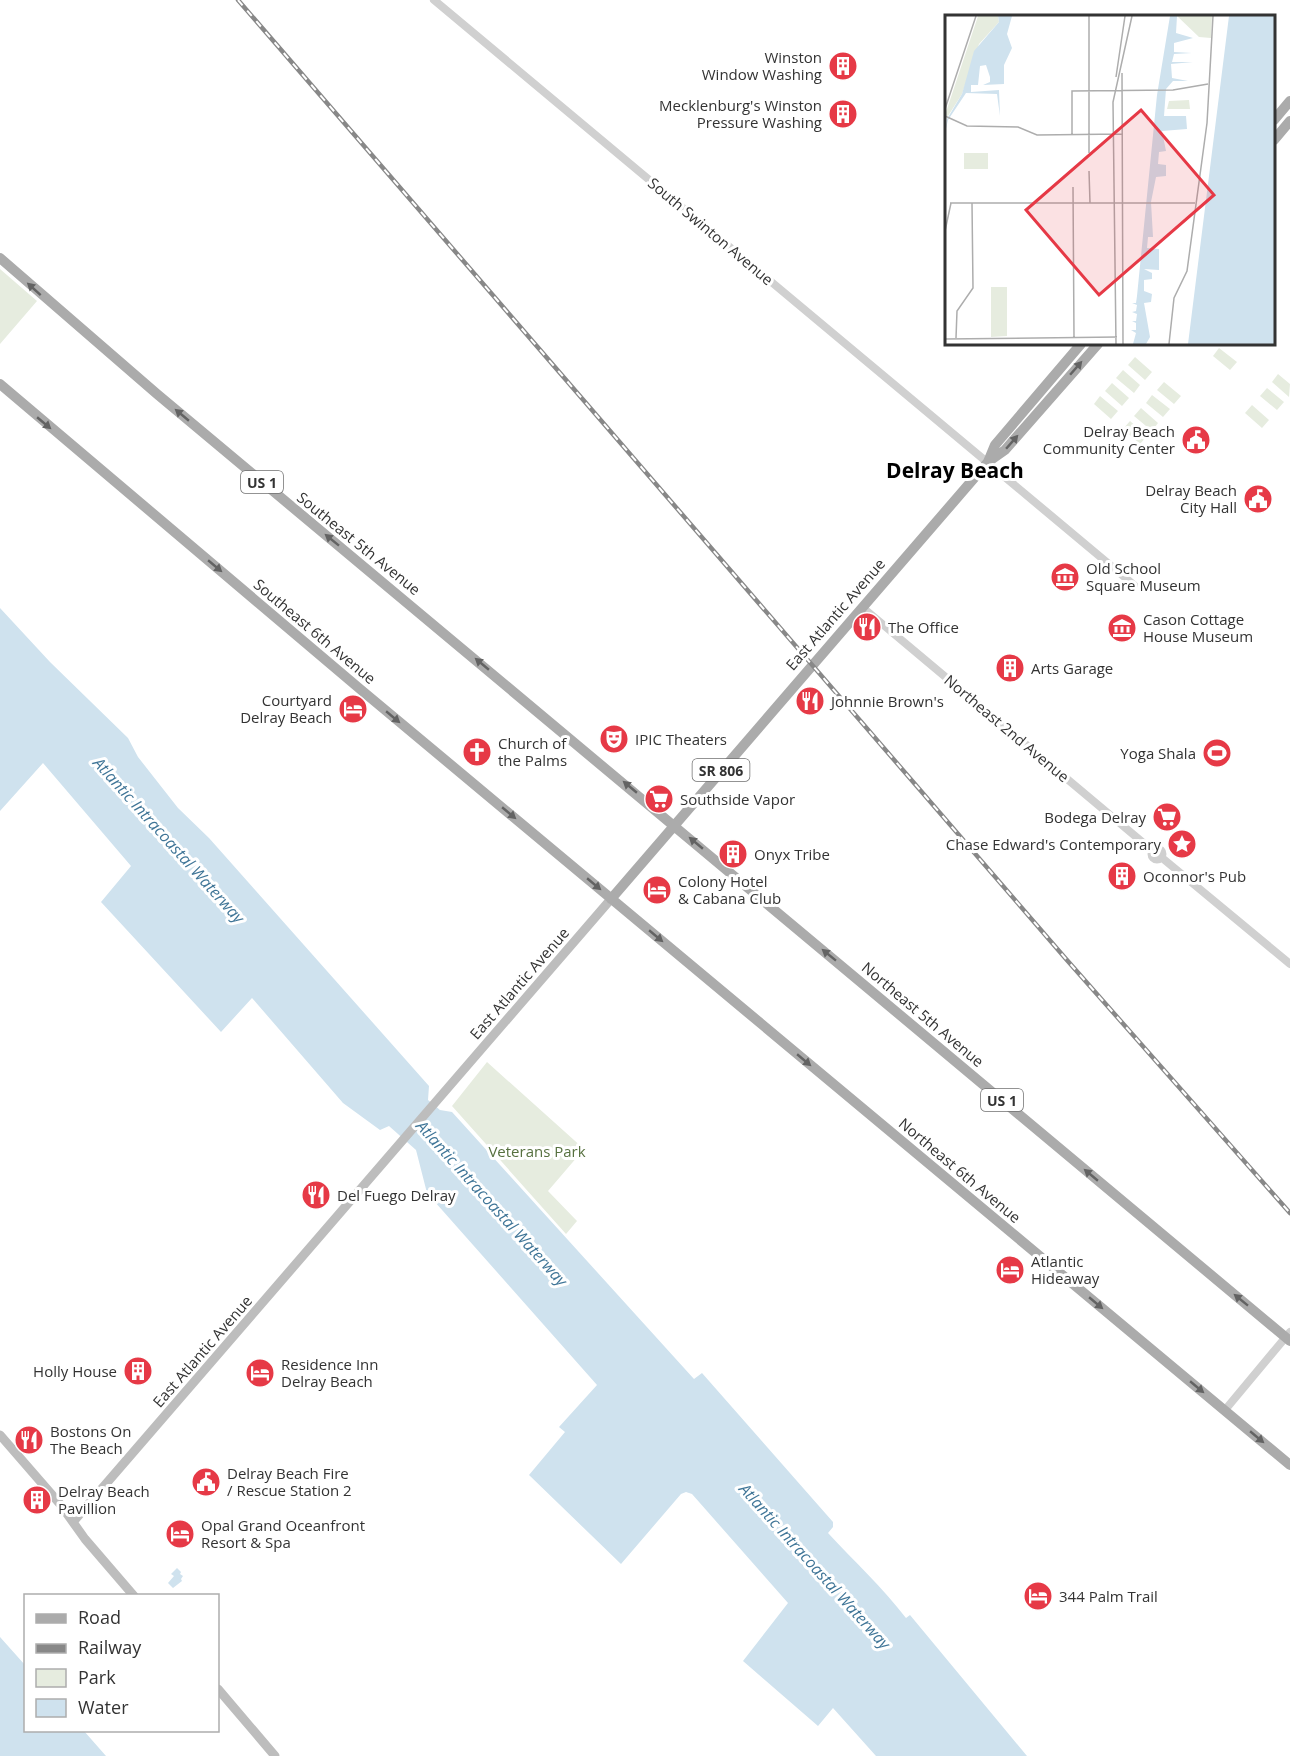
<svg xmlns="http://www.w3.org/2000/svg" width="1290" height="1756" font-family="'Open Sans',sans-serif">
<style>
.green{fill:#e6ecdf}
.water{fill:#cfe2ee}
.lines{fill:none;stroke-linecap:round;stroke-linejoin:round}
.tertiary{stroke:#d0d0d0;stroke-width:8}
.secondary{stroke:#bdbdbd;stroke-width:9}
.primary{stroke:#ababab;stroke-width:10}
.rail-casing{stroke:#888;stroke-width:4.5}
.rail{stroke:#fff;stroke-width:2;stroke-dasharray:7;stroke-linecap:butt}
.oneway{fill:#636363}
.labels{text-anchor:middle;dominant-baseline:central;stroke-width:6;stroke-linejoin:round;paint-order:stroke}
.shield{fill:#fff;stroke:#707070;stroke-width:1.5}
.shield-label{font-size:14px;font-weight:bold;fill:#333}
.poi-label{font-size:15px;fill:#333;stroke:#fff;text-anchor:start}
.street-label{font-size:15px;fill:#333;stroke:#fff}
.park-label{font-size:15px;fill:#56703f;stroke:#fff}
.water-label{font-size:16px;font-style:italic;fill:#3f7597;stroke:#fff}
.district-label{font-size:21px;font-weight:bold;fill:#000;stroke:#fff}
.inset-road{fill:none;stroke:#adadad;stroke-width:1.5}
.view{fill:#e63946;fill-opacity:0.15;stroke:#e63946;stroke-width:3}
.inset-edge{fill:none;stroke:#333;stroke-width:3}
</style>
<rect width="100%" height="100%" fill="#fff"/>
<path class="green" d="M0 269 37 301 0 344Z
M1219 348 1237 362 1230 370 1213 356Z
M1135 357 1152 372 1145 380 1128 365Z
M1123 370 1140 385 1134 393 1116 378Z
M1278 374 1290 384 1289 397 1272 382Z
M1164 382 1181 396 1174 404 1157 390Z
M1112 383 1129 398 1122 406 1105 391Z
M1267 388 1284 402 1277 410 1260 396Z
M1152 395 1170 409 1163 417 1146 403Z
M1100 396 1118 411 1111 419 1094 404Z
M1252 405 1269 420 1262 428 1245 413Z
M1141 408 1158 423 1152 431 1134 416Z
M1130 421 1147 436 1140 444 1123 429Z
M487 1062 584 1149 548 1191 577 1221 566 1234 452 1106Z"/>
<path class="water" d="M0 608 50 662 128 738 138 757 178 808 209 838 429 1086 428 1100 440 1110 452 1112 694 1379 702 1373 833 1522V1527L828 1533C854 1561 883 1588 906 1618L910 1615 1027 1756H876L833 1708 818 1726 743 1661 788 1603 692 1494 686 1492 681 1494 621 1564 529 1475 565 1432 559 1427 597 1385 427 1193 416 1150 389 1126 380 1130 343 1103 252 998 221 1032 101 902 131 866 43 763 0 811Z
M177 1568 181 1572 180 1574 183 1576 181 1579 182 1581 173 1588 168 1583 174 1576 171 1574Z
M0 1637 25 1665 26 1730 84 1731 106 1756H0Z"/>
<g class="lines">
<path class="tertiary" d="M434 0 1134 585
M862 607 1153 851
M1151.5 854a5.5 5.5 0 1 1 11 0a5.5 5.5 0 1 1-11 0Z
M1161 857 1290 964
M1225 1410 1290 1332"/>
<path class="secondary" d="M0 1435 60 1504 85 1539 134 1596
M73 1522 611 899
M218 1689 275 1756"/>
<path class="primary" d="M1274 120 1290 101
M1274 140 1290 121
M0 258 157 394 1290 1341
M0 384 360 689 1290 1465
M988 462 1005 450 1098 344
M611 899 988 462 995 445 1081 344"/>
<g class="rail-casing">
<path id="rail" d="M238 0 1066 959 1290 1213"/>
</g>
<use href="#rail" class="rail"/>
</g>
<defs><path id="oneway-solid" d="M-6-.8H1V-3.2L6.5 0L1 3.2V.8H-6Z" transform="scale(1.5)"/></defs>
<g class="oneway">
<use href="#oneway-solid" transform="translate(34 289) rotate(-138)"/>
<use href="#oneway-solid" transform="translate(1076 368) rotate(-49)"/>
<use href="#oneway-solid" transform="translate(182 415) rotate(-140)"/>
<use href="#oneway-solid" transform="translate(44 423) rotate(40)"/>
<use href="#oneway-solid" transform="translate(1012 442) rotate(-49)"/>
<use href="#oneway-solid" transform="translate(332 540) rotate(-141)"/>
<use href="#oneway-solid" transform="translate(215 566) rotate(40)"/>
<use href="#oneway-solid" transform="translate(482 664) rotate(-140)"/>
<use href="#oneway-solid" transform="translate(393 717) rotate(40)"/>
<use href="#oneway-solid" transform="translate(630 787) rotate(-140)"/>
<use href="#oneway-solid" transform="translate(509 813) rotate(40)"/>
<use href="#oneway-solid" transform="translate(696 843) rotate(-140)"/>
<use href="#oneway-solid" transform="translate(594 884) rotate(40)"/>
<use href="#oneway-solid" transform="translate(656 936) rotate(40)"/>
<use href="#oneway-solid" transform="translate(829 955) rotate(-141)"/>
<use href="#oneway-solid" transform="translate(804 1060) rotate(40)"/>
<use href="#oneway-solid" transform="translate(1091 1175) rotate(-140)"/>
<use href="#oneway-solid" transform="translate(1241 1300) rotate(-141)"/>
<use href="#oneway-solid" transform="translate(1096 1303) rotate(40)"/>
<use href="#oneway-solid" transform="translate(1197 1387) rotate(40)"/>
<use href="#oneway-solid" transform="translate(1257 1437) rotate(40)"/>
</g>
<defs>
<g id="building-disc" transform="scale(1.5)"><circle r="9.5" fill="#e63946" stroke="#fff"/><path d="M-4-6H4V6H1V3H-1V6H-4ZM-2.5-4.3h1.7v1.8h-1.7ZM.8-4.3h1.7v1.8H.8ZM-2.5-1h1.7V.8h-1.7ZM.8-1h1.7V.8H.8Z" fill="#fff"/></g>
<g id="civic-disc" transform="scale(1.5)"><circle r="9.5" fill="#e63946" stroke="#fff"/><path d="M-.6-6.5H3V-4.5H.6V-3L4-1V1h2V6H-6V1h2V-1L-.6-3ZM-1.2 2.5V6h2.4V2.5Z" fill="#fff"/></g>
<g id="museum-disc" transform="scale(1.5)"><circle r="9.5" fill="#e63946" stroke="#fff"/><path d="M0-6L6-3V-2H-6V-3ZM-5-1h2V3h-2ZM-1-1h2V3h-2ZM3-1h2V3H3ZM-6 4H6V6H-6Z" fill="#fff"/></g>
<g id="restaurant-disc" transform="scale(1.5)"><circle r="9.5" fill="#e63946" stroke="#fff"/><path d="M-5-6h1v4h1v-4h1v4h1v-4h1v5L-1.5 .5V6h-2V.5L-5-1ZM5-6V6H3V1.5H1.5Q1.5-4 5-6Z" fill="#fff"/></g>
<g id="hotel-disc" transform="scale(1.5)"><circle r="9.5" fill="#e63946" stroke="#fff"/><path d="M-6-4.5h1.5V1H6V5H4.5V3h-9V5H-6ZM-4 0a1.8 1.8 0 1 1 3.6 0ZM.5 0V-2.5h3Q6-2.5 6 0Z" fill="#fff"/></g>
<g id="theatre-disc" transform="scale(1.5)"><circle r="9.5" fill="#e63946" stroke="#fff"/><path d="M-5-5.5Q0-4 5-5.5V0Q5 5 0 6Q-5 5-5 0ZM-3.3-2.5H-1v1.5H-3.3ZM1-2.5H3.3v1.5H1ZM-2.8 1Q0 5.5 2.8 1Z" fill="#fff"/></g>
<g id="church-disc" transform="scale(1.5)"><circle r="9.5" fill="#e63946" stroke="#fff"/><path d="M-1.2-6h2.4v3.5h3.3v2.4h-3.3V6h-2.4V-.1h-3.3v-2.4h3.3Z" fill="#fff"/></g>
<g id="stadium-disc" transform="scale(1.5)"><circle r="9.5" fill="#e63946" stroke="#fff"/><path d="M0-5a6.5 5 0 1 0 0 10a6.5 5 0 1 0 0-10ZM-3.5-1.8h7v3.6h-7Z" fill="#fff"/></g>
<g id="supermarket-disc" transform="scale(1.5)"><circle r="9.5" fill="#e63946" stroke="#fff"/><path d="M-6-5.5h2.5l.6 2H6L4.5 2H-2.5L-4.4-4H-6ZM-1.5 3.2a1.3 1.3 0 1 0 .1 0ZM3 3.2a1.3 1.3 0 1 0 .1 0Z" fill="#fff"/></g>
<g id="sight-disc" transform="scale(1.5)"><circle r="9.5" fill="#e63946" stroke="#fff"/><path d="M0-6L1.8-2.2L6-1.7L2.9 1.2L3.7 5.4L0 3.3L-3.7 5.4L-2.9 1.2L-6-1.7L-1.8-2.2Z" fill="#fff"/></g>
</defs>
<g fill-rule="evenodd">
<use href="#building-disc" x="843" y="66"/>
<use href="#building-disc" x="843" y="114"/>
<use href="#civic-disc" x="1196" y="440"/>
<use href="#civic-disc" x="1258" y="499"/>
<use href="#museum-disc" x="1065" y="577"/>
<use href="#restaurant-disc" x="867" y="627"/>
<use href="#museum-disc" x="1122" y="628"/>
<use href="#building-disc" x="1010" y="668"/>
<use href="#restaurant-disc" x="810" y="701"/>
<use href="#hotel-disc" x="353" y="709"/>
<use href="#theatre-disc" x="614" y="739"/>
<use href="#church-disc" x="477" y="752"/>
<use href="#stadium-disc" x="1217" y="753"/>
<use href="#supermarket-disc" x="659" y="799"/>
<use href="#supermarket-disc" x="1167" y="817"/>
<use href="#sight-disc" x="1182" y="844"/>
<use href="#building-disc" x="733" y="854"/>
<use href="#building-disc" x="1122" y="876"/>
<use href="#hotel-disc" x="657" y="890"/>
<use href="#restaurant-disc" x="316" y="1195"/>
<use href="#hotel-disc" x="1010" y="1270"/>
<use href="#building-disc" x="138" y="1371"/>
<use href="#hotel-disc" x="260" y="1373"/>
<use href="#restaurant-disc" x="29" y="1440"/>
<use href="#civic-disc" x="206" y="1482"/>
<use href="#building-disc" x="37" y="1500"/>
<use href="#hotel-disc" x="180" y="1534"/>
<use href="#hotel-disc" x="1038" y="1596"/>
</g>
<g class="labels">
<g class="shield">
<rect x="241" y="471" width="42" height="22" rx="4.5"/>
<rect x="692.5" y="759" width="57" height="22" rx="4.5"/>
<rect x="981" y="1089" width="42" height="22" rx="4.5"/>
</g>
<g class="shield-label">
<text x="262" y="482">US 1</text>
<text x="721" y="770">SR 806</text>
<text x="1002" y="1100">US 1</text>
</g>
<g class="poi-label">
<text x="822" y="57" text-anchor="end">Winston<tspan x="822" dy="17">Window Washing</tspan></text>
<text x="822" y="105" text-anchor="end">Mecklenburg's Winston<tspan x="822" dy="17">Pressure Washing</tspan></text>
<text x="1175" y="431" text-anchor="end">Delray Beach<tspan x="1175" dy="17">Community Center</tspan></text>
<text x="1237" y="490" text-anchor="end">Delray Beach<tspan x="1237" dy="17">City Hall</tspan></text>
<text x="1086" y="568">Old School<tspan x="1086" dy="17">Square Museum</tspan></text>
<text x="1143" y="619">Cason Cottage<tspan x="1143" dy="17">House Museum</tspan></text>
<text x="888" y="627">The Office</text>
<text x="1031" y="668">Arts Garage</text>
<text x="332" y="700" text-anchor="end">Courtyard<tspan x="332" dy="17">Delray Beach</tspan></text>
<text x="831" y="701">Johnnie Brown's</text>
<text x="635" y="739">IPIC Theaters</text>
<text x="498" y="743">Church of<tspan x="498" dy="17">the Palms</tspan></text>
<text x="1196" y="753" text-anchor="end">Yoga Shala</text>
<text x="680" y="799">Southside Vapor</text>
<text x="1146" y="817" text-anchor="end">Bodega Delray</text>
<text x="1161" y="844" text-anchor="end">Chase Edward's Contemporary</text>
<text x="754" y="854">Onyx Tribe</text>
<text x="1143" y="876">Oconnor's Pub</text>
<text x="678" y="881">Colony Hotel<tspan x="678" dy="17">&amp; Cabana Club</tspan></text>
<text x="337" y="1195">Del Fuego Delray</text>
<text x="1031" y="1261">Atlantic<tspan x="1031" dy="17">Hideaway</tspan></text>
<text x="281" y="1364">Residence Inn<tspan x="281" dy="17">Delray Beach</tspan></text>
<text x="117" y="1371" text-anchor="end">Holly House</text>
<text x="50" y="1431">Bostons On<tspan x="50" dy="17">The Beach</tspan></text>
<text x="227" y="1473">Delray Beach Fire<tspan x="227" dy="17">/ Rescue Station 2</tspan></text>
<text x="58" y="1491">Delray Beach<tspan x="58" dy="17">Pavillion</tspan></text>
<text x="201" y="1525">Opal Grand Oceanfront<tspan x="201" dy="17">Resort &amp; Spa</tspan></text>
<text x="1059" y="1596">344 Palm Trail</text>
</g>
<g class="street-label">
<text transform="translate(711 231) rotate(40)">South Swinton Avenue</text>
<text transform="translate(359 543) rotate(39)">Southeast 5th Avenue</text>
<text transform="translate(835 614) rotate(-49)">East Atlantic Avenue</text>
<text transform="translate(315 631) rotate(40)">Southeast 6th Avenue</text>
<text transform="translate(1007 728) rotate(40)">Northeast 2nd Avenue</text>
<text transform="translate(519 983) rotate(-49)">East Atlantic Avenue</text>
<text transform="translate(923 1014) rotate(40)">Northeast 5th Avenue</text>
<text transform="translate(960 1170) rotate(40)">Northeast 6th Avenue</text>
<text transform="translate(202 1351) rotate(-49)">East Atlantic Avenue</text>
</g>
<g class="park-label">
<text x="537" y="1151">Veterans Park</text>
</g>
<g class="water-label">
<text transform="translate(169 840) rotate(48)">Atlantic Intracoastal Waterway</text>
<text transform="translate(492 1203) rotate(48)">Atlantic Intracoastal Waterway</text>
<text transform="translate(815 1566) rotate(48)">Atlantic Intracoastal Waterway</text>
</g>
<g class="district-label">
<text x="955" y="470">Delray Beach</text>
</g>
</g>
<g transform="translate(945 15)">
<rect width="330" height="330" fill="#fff"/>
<path d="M33 1H53L54 7 34 29 17 79 3 101 0 100ZM232 1H267L266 23 254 22ZM244 85 245 94H222L224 86ZM19 138H43V154H19ZM46 272H62V321L46 322Z" fill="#e6ecdf"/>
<path d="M53 1H75H67L62 19 67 33 59 50V69L38 70 45 67V62L41 50 35 51 33 70H26V77L54 75 55 101 52 79 21 78 3 105 0 118 2 104 17 79 29 36 54 7ZM225 1H232L231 18 248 23 229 28V37L247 38 229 39 227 47H248L226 49 227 63 243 66H228L221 74 219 101H241L242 114 217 116 221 136 214 137 213 149 221 150V161L211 162 206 187 208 222H203L202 233 214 234V255L199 254 207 258V264L199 265V276L207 279 206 287 199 288 205 322 201 329H188L191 318 186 315H191V308L187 306H191L192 299 187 297 191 296 192 290 187 288H191L192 281 212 80ZM284 1H330V329H243Z" fill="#cfe2ee"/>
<path class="inset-road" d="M177 58 178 329M171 62 180 1M0 94 31 1M0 101 22 111 73 112 92 120 177 119M127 120V76L228 75 263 69M144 138V1M144 156 145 188M0 159V207M128 172 129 322M5 188H26M23 188H250M0 216 6 188M11 323 12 296 28 273 27 188M0 324 172 322M171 329 168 87 187 1M224 329 229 283 242 256 262 108 268 1"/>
<path class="view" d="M196 95 269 180 154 280 81 195Z"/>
<rect width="330" height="330" class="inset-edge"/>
</g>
<rect x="24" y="1594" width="195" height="138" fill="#ffffff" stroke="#adadad" stroke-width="1.5"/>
<rect x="36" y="1614" width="30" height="9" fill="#ababab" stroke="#adadad" stroke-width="1.5"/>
<text x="78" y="1624" font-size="18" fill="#333333">Road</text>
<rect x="36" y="1644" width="30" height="9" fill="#888888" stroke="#adadad" stroke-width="1.5"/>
<text x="78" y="1654" font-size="18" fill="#333333">Railway</text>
<rect x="36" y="1669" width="30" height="18" fill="#e6ecdf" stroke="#adadad" stroke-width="1.5"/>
<text x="78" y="1684" font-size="18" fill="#333333">Park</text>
<rect x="36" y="1699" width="30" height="18" fill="#cfe2ee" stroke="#adadad" stroke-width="1.5"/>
<text x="78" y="1714" font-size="18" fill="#333333">Water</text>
</svg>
